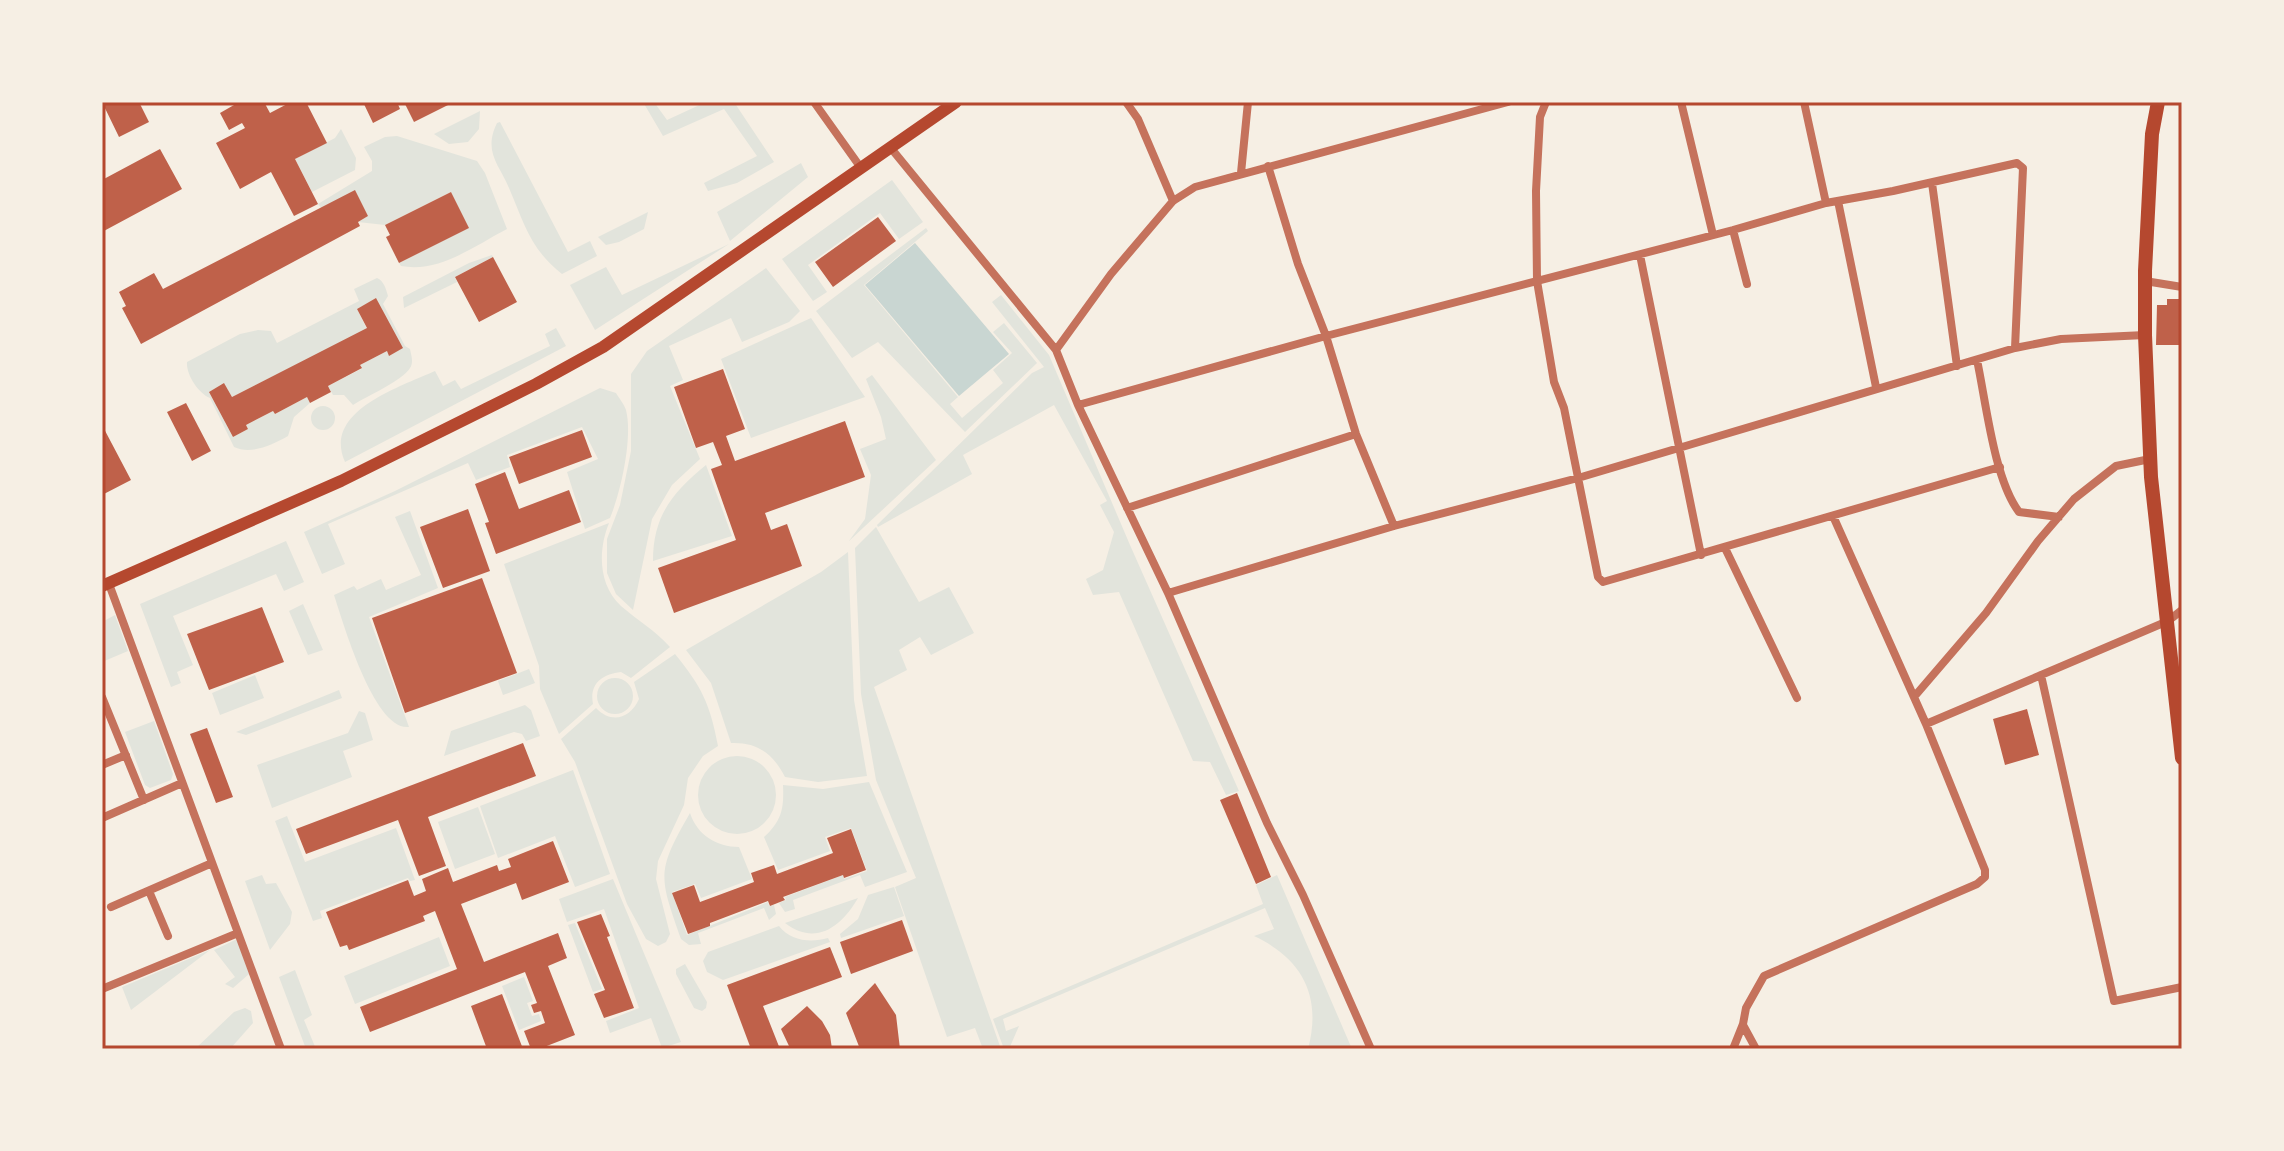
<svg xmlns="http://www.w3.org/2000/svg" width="2284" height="1151" font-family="Figtree,sans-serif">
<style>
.green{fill:#e2e4dc}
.water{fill:#c9d6d2}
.building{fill:#bf614a}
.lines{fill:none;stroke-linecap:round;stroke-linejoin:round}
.minor{stroke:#c5725c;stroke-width:8}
.secondary{stroke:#b5482f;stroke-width:12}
.primary{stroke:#b5482f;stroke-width:14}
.neatline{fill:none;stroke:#b5482f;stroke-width:3}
</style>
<rect width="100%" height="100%" fill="#f6efe4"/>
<path class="green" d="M643 102H654L667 120 706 102H734L774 162 737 183 708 191 704 183 757 156 724 109 663 136Z
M480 111 479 129 468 142 449 144 434 134Z
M500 122 568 252 590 241 597 256 562 274C530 249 524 223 509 188 499 164 483 152 497 123Z
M341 129 356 158 355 170 312 192 295 159 335 138Z
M397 136 477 161 485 173 507 229C474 246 440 273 401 266L399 263 468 228 451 192 385 225 358 222 368 216 355 191 321 208 318 204 372 171V161L364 147 385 137Z
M801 163 808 177 730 241 717 212Z
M892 180 923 222 899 239 880 213 808 265 827 292 813 301 782 259Z
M648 212 644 229 619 242 606 245 598 237Z
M926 228 928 231 864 285 958 397 950 404 962 418 1003 383 993 370 1012 353 993 332 1004 323 1037 363 965 432 878 342 852 358 816 311Z
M729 244 595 330 570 285 606 267 622 295Z
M492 255 493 257 455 277 457 282 404 308 403 297 469 263Z
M766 268 800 311 789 322 742 342 731 318 669 346 683 380 670 386 700 459 672 485 652 519 633 610 616 594 607 573V539L620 505 631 451V374L647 351Z
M377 278C384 281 386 289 388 296L383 304 405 346 410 349C411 355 414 362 410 368 402 381 367 396 353 405L344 395H333L328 386 361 369 360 365 387 351 389 355 402 348 376 299 357 309 367 329 232 397 224 384 209 392 233 437 248 429 246 425 273 411 275 414 307 397 310 403 294 417 288 436C272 445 251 455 234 447L210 398C198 393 186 374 187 362L240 334 258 330 271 331 277 343 359 301 354 289Z
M1001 295 1049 355 1130 545 1239 791 1226 795 1210 762 1193 761 1119 592 1093 595 1086 579 1103 570 1114 532 1100 505 1107 501 1054 405 963 455 972 474 878 527 877 525 1032 373 1044 367 992 302Z
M811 318 865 397 751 438 721 359Z
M556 328 566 346 345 462C322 411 400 387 435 371L443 386 455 380 461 389 550 346 545 334Z
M872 375 936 460 849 541 865 519 871 475 860 449 886 439 881 417 866 379Z
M600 388 616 393C619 398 624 404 626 410 633 437 621 492 610 518L585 529 567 472 598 459 582 427 507 455 510 467 476 480 468 463 328 524 345 564 322 574 304 532 395 491Z
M311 418a12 12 0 1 1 24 0a12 12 0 1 1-24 0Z
M706 465 732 536 653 561C653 516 672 493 706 465Z
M410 511 438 588 369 617 409 727C374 731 343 622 334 595L354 586 357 590 381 579 386 590 421 575 395 517Z
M609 523C598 550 598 585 621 606 637 620 655 630 670 647L631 678 621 672C602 674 589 684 593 704L559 734 540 689 539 666 504 564Z
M876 527 919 602 949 587 974 633 931 655 920 637 899 650 907 670 874 687 1001 1049H983L975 1028 947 1037 895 887 916 878 876 780 861 694 855 548Z
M286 541 304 582 284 591 276 574 173 616 193 665 177 672 181 683 171 687 140 604Z
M848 552 854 700 867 776 818 782 785 777C773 754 758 742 731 743L711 683 686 650 821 572Z
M303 604 323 650 308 655 289 611Z
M115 615 128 651 102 662V622Z
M675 654C702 687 710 704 718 746L703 756 688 778 684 805 658 861 656 879 670 934 666 942 658 946 646 939 627 904 575 762 561 739 596 708C611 724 630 719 639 699L634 682Z
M529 669 535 683 503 695 498 681Z
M255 675 264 698 220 715 212 693Z
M597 696a18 18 0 1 1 36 0a18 18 0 1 1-36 0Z
M339 690 342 698 246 735 236 732Z
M525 705 531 710 540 736 526 741 522 734 514 732 444 756 451 731Z
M359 711 365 713 373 740 343 751 352 777 272 808 257 765 348 733Z
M154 721 173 774 171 780 150 788 145 785 125 732Z
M698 795a39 39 0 1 1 78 0a39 39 0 1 1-78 0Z
M573 770 610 874 575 887 555 836 498 858 480 806Z
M869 782 907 872 865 887 860 875 793 900 795 909 785 912 779 903 786 900 785 897 843 875 844 879 867 871 851 828 825 837 830 851 778 870 764 837C782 821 784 808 783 785L823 789Z
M478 807 495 854 455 869 438 822Z
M690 813C697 835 717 847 739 847L752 879 701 898 695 884 672 892 687 935 768 902 769 906 774 905 776 914 769 920 764 908 698 933 701 944 689 945 681 939C659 876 656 872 690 813Z
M287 816 305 862 396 828 415 880 410 881 408 878 320 911 322 918 313 921 275 821Z
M262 875 266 884 276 883 292 912 290 924 270 950 245 881Z
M1277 875 1352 1049H1308C1322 997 1303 959 1254 936L1274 929 1265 908 1003 1019 1006 1031 1019 1026 1009 1049H1004L993 1019 1263 904 1256 885Z
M613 879 681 1042 662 1048 651 1018 610 1033 606 1021 639 1008 604 909 567 922 559 899Z
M894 887 904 916 841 938 840 934 858 919 868 895Z
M858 898C842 926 816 947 785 923Z
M575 923 602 989 593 992 568 925Z
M779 926C790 941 811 943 828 938L830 942 723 980 707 972 703 961 708 952Z
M439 937 450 966 355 1004 344 976Z
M237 939 249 974 233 988 225 984 235 977 214 950Z
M210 950 131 1010 122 987Z
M685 964 707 1002 706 1008 702 1011 694 1008 676 974V969Z
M295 970 312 1015 304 1020 316 1049H306L279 977Z
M524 977 533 1001 527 1003 532 1016 539 1014 541 1021 519 1030 502 986Z
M245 1008 251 1011 253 1023 230 1049H195L234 1012Z"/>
<path class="water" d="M915 243 1009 354 959 396 865 285Z"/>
<path class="building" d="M102 102H139L149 122 119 137Z
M233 102H264L270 113 291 102H306L327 143 295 159 318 204 294 216 271 172 240 189 216 143 245 128 242 123 229 130 220 113 234 105Z
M363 102H397L400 109 373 123Z
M404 102H454L414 122Z
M160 149 182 189 102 232V180Z
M355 190 368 216 358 222 360 226 141 344 122 308 126 306 119 292 154 273 163 289Z
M451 192 469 228 399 263 386 237 390 235 385 225Z
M878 217 896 241 833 287 815 262Z
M493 257 517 302 479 322 455 277Z
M376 298 403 348 389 356 387 351 360 365 362 368 328 386 331 392 310 403 307 397 275 414 273 411 246 425 248 429 233 437 209 392 224 383 232 397 367 328 357 309Z
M2167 299H2182V345H2156L2157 305H2167Z
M723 369 745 429 726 436 735 461 845 421 865 477 765 513 771 530 787 524 802 566 674 613 658 568 736 540 711 469 722 465 713 442 696 448 674 387Z
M186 403 211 451 192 461 167 412Z
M102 425 131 480 102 495Z
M582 430 592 457 519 484 509 457Z
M505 472 519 509 569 490 581 522 496 554 485 523 489 522 475 484Z
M468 509 490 571 443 588 420 527Z
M482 578 517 673 405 713 372 618Z
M262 607 284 662 209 690 187 634Z
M2027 709 2039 755 2005 765 1993 719Z
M207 728 233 797 216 803 190 734Z
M523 743 536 776 428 817 446 866 419 876 398 820 306 854 296 829Z
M1237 793 1271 877 1256 884 1220 800Z
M851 829 866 870 844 878 843 875 783 897 785 900 770 906 768 901 710 923V926L688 934 672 893 694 885 700 902 754 882 751 873 774 865 777 874 833 853 827 838Z
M553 841 569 882 522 900 516 883 461 904 484 962 558 933 567 958 548 966 575 1035 539 1049H531L524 1031 545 1023 541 1011 534 1013 531 1005 537 1003 525 972 370 1032 360 1007 457 969 435 911 423 916 425 921 349 950 347 945 340 947 326 912 408 880 414 896 426 891 422 879 448 868 453 882 497 865 499 871 511 867 508 859Z
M601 914 610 936 607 937 634 1008 604 1018 594 994 605 990 577 922Z
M902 920 913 951 851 974 840 942Z
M830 947 842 977 763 1006 780 1049H751L727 985Z
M875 983 896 1015 900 1049H860L846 1013Z
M502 994 523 1049H487L471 1006Z
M807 1006 822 1021 830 1035 832 1049H783L789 1046 781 1029Z"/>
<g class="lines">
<path class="minor" d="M814 102 861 168
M1126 102 1138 119 1173 201
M1546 102 1540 117 1536 191 1537 281 1554 382 1564 408 1598 577 1603 582 2000 467
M1681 102 1713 235
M1804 102 1826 203
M890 147 1056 350 1078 405 1168 593 1267 823 1303 895 1371 1049
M1268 166 1298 264 1326 336 1356 434 1394 526
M1241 173 1248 102
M1932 183 1957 366
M1838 201 1876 387
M1733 230 1747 284
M1640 255 1701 555
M2145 281 2182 287
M1056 350 1111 274 1173 201 1195 187 1508 102
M1977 360C1986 402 1994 479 2019 512L2059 517
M1078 405 1326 336 1733 230 1826 203 1893 191 2017 163 2023 168 2015 348
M1127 508 1356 434
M1725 548 1797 698
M109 584 281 1049
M1168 593 1394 526 1578 478 2015 348 2061 339 2145 335
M2041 675 2114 1001 2182 987
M102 697 144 800
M1914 697 1986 613 2038 541 2074 499 2116 466 2150 459
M1926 724 2168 621 2182 610
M102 765 126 755
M102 818 182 783
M149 891 168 936
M111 907 212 863
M102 989 238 933
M1743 1025 1756 1049
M1733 1049 1743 1024 1746 1008 1764 976 1977 884 1985 877V870L1926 724 1833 516"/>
<path class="secondary" d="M102 586 341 481 536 384 603 347 956 102"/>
<path class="primary" d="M2158 102 2152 134 2145 271V335L2151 477 2182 758"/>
</g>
<rect width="2284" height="1151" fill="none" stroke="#f6efe4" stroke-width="208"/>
<rect x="104" y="104" width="2076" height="943" class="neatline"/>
</svg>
